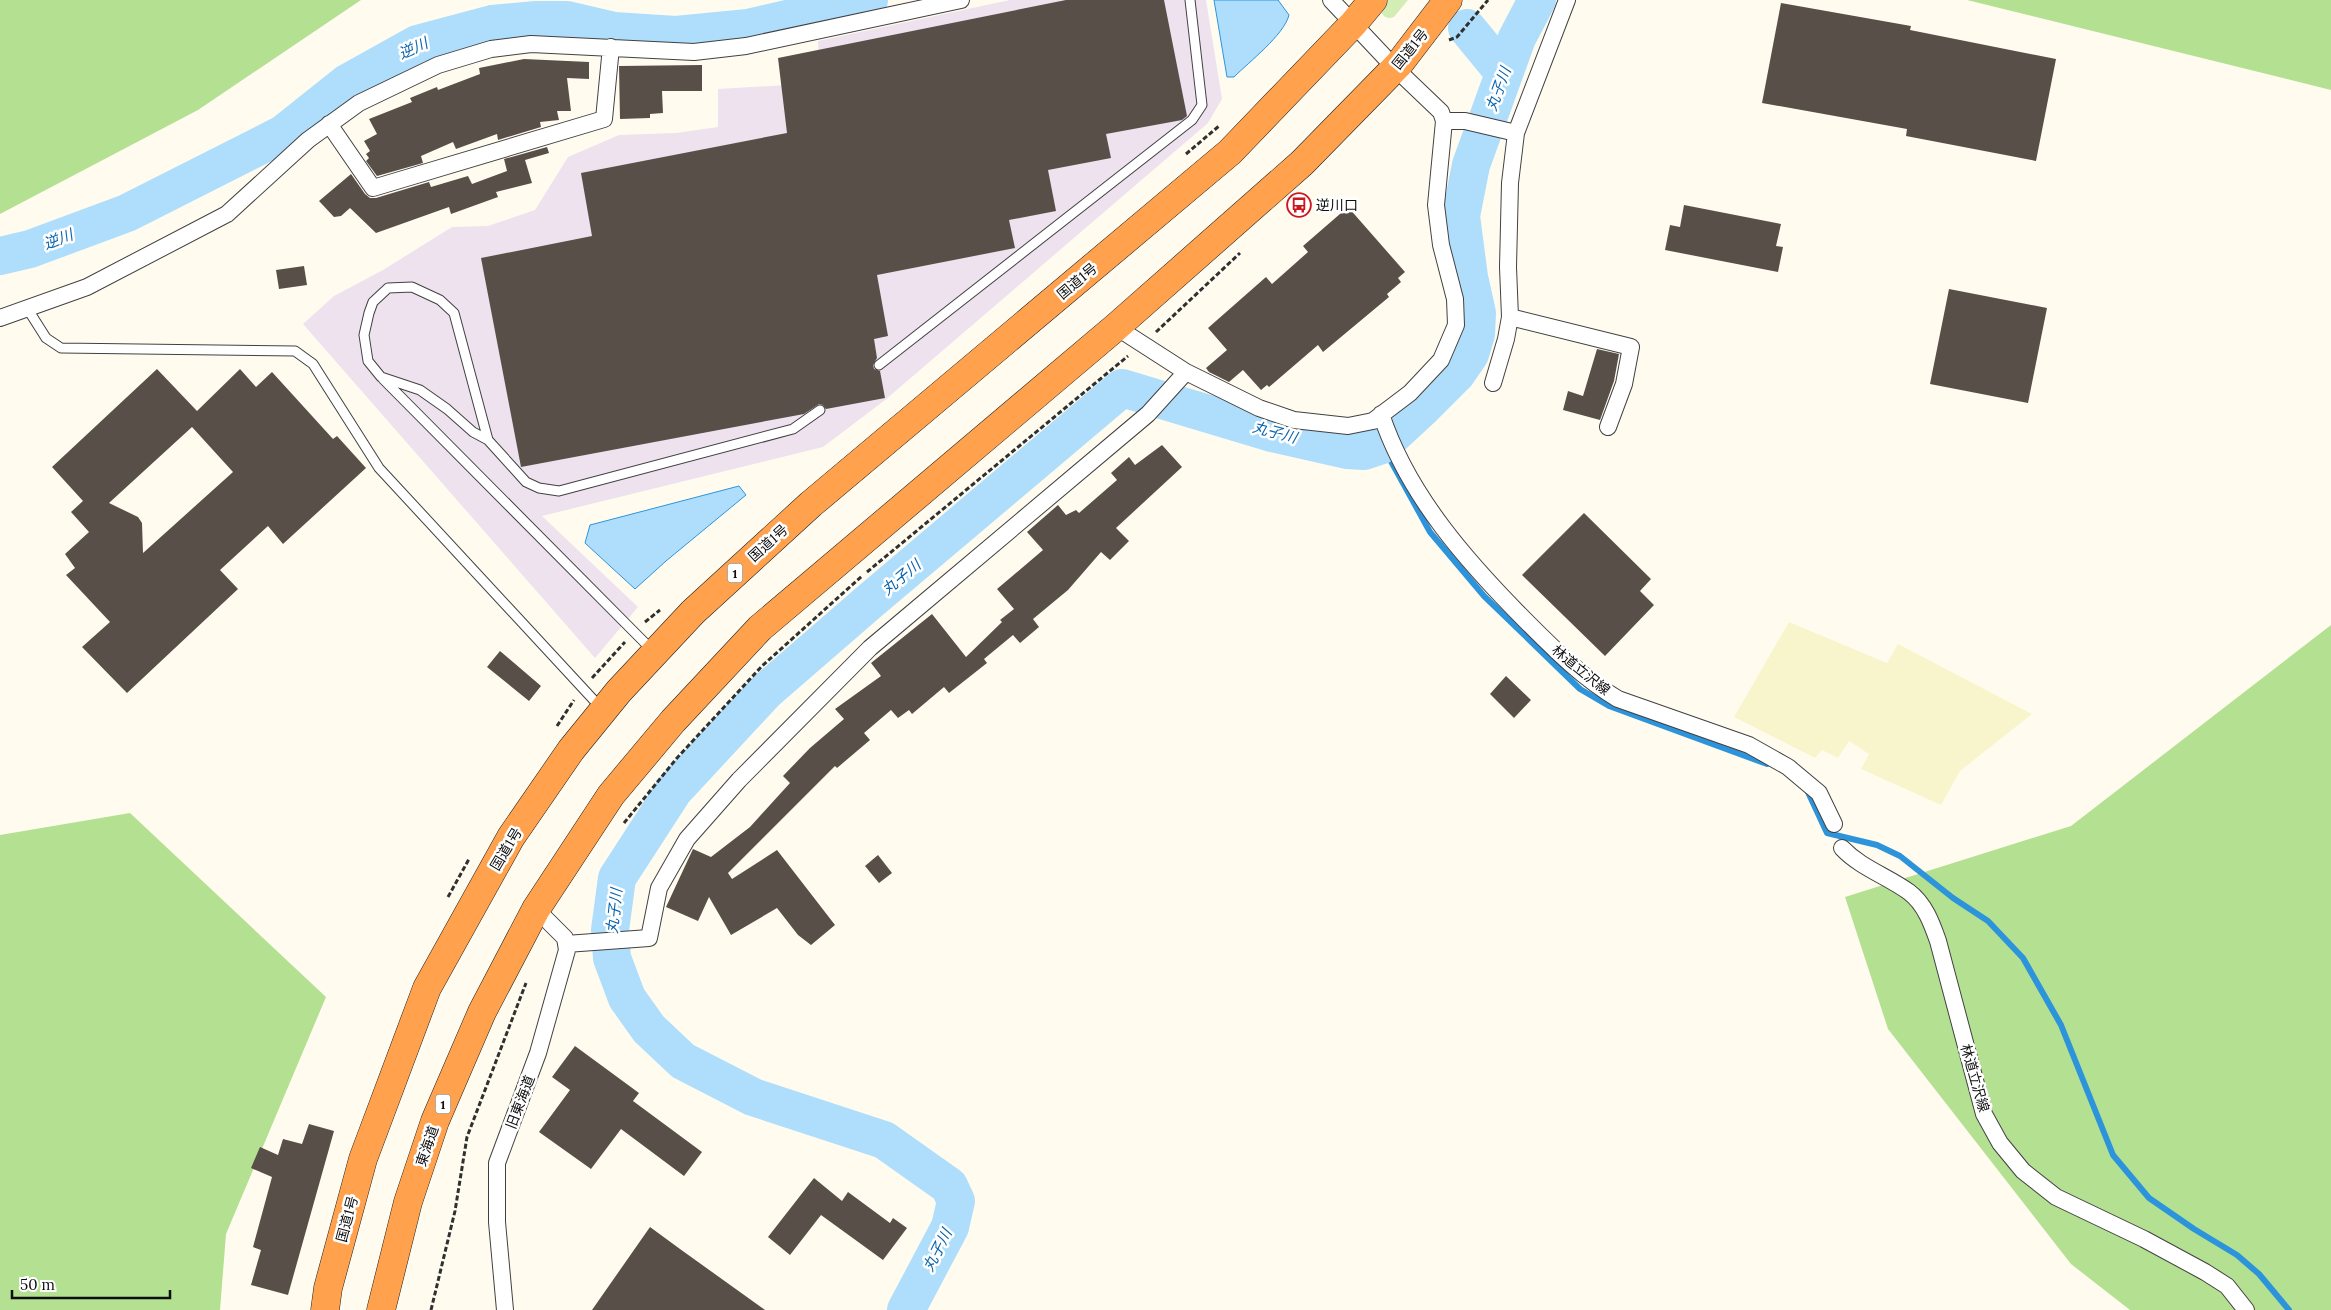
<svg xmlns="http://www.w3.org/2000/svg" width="2331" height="1310" font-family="Lora,'Noto Sans JP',serif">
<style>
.industrial{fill:#ede2ee}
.farmland{fill:#f8f5cc}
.green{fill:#d2eeb4}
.forest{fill:#b4e092}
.water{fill:#aedefc;stroke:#2d94db}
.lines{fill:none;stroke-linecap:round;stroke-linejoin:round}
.stream{stroke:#2d94db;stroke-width:6}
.river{stroke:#aedefc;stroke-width:38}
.building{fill:#584f49;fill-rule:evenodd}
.lane-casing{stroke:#414141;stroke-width:11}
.street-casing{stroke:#414141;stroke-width:18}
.highway-casing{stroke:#1f1f1f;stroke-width:29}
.path{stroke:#303030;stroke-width:3;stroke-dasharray:5 2.5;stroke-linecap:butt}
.lane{stroke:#fff;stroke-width:9}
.street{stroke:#fff;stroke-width:16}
.highway{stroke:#ffa14d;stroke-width:28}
.labels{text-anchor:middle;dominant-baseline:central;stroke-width:5;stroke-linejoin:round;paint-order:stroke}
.shield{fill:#fff;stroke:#565656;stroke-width:1}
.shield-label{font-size:12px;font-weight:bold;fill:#0e0e0e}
.street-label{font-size:14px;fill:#0e0e0e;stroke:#fff}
.poi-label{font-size:14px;fill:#0e0e0e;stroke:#fff;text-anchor:start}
.water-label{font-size:15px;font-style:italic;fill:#0a64ad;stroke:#fff}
</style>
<rect width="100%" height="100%" fill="#fffcef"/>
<path class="industrial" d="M1010 0H1206L1222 99 1208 123 885 400 823 447 542 516 638 607 595 658 303 324 334 296 383 270 452 227 488 226 535 210 568 157 619 135 676 133 718 127V89L820 83 818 41Z"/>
<path class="farmland" d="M1789 622 1887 663 1898 644 2032 714 1960 771 1941 805 1861 769 1869 754 1849 741 1838 758 1822 750 1815 758 1734 717Z"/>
<path class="green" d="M1386 0H1408L1394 17C1386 20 1382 16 1381 9Z"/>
<path class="forest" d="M0 0H361L198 110 0 214Z
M1967 0H2331V90Z
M2331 625V1310H2130L2071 1264 1888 1029 1845 897 2071 826Z
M130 813 326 997 226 1234 220 1310H0V835Z"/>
<path class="water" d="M1214 0H1278L1289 15C1284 35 1249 62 1234 77H1227Z
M739 486 746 495 666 561 635 589 585 543 590 525Z"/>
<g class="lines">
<path class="stream" d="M1382 445 1430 532 1484 596 1580 689 1609 706 1767 764
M1807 790 1827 833 1877 845 1900 856 1953 898 1988 921 2023 958 2061 1025 2113 1155 2149 1198 2194 1229 2237 1255 2259 1274 2289 1310"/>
<path class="river" d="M1467 28 1504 73
M0 256 30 249 127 213 283 134 347 83 417 44 492 24 536 20H567L614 31 676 35 748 28 869 0
M906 1310 950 1227 956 1201 949 1186 884 1140 753 1097 683 1061 649 1029 627 998 612 958 610 930 617 878 674 790 765 692 870 601 1122 388 1272 433 1347 450 1364 451 1382 445 1421 409 1457 373 1470 354 1476 334 1477 313 1469 277 1461 216 1471 165 1517 38 1537 0"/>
</g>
<path class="building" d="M1066 0H1164L1187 116 1182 120 1106 134 1111 158 1048 170 1056 211 1009 220 1015 248 877 275 888 336 874 339 877 358 873 365 874 369 880 371 885 398 826 409 823 405 819 404 804 414 521 467 481 258 592 236 581 173 787 133 778 58Z
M1781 3 1911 26 1910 30 2056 59 2036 161 1906 136 1907 129 1762 103Z
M524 59 589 62V79L567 78 571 111H557L559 120 540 122 541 127 498 140 497 134 456 149 453 142 421 156 423 163 377 176 366 161 369 158 366 154 370 151 364 141 377 134 369 119 412 102 410 98 437 87 438 90 480 74 479 68Z
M702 65V91H662L663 113 650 114V118L620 119 619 66Z
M547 147 549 153 525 160 532 183 496 192 498 197 451 214 449 207 376 233 350 208 341 216 334 217 319 201 351 174 365 194 370 198H376L429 182 431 187 468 176 472 184 507 171 504 159Z
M1684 205 1781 224 1776 246 1783 247 1778 272 1665 250 1670 225 1680 227Z
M1348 207 1405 272 1398 278 1401 282 1387 294 1389 297 1323 352 1318 345 1269 387 1267 385 1261 390 1243 370 1229 382 1209 372 1206 368 1227 350 1208 328 1266 277 1272 284 1308 252 1303 246Z
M304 266 307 285 279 289 276 270Z
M1949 289 2047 308 2028 403 1930 384Z
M1597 349 1619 354 1614 381 1600 420 1563 410 1568 391 1583 396Z
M157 369 197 411 240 369 256 387 272 372 333 439 337 436 366 468 283 544 268 526 220 570 238 589 127 693 82 647 110 622 66 575 75 568 65 554 89 532 71 512 83 501 52 467ZM192 427 233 472 143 553 142 523 138 517 109 503Z
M1162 445 1182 467 1116 528 1129 541 1110 560 1101 552 1068 590 1033 619 1039 627 1020 643 1013 635 984 659 987 663 949 693 944 687 912 714 909 710 898 718 891 710 864 733 870 740 837 768 835 766 728 873 732 879 777 850 835 925 811 945 798 935 777 908 731 935 709 897 698 921 666 907 693 849 711 857 750 827 790 783 783 776 810 748 844 719 835 709 881 676 871 663 932 614 966 657 1002 622 1000 620 1014 609 997 589 1043 550 1027 532 1058 505 1066 515 1076 510 1079 513 1117 480 1111 473 1129 457 1135 465Z
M1584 513 1651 579 1640 591 1654 605 1605 656 1522 575Z
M500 651 541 686 529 701 487 667Z
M1506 676 1531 700 1514 718 1490 694Z
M878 855 892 873 879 883 865 866Z
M575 1046 639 1093 633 1101 702 1152 684 1176 621 1129 591 1169 539 1132 570 1090 552 1077Z
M309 1124 334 1131 288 1295 251 1285 261 1250 253 1247 272 1177 251 1168 260 1147 278 1155 283 1139 302 1144Z
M814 1178 842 1201 848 1192 890 1223 893 1218 907 1228 883 1260 821 1215 790 1255 768 1237Z
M650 1227 680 1249 765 1310H592Z"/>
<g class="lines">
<g class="lane-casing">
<path id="lane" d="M27 308 46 338 61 348 295 351 313 364 379 468 602 709
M879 365 1192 120 1202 105 1190 0
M383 379 652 650
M488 440 454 313 440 300 412 287 388 288 373 302 369 313 364 335 368 361 381 377 420 390 447 409 473 432 488 440 526 482 539 488 559 491 793 429 820 410"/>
</g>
<g class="street-casing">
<path id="street" d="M1444 121H1465L1516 133
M329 124 373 188 604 119 611 47
M1510 317 1631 347 1624 384 1608 427
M0 318 87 287 227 214 308 140 359 103 438 65 491 49 531 44 694 52 746 46 961 0
M1116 327 1186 372 1259 408 1294 420 1348 426 1373 421 1410 393 1441 360 1456 325 1455 299 1441 245 1436 205 1444 121 1441 112 1395 68 1331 0
M1493 383 1506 339 1510 317 1508 267 1510 183 1516 133 1567 0
M1381 414C1408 496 1469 564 1528 623 1556 651 1584 679 1618 699L1749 745 1788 767 1819 793 1834 824
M1842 848C1861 868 1887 876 1909 892 1925 904 1932 924 1938 941L1984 1114 2000 1143 2023 1171 2056 1197 2144 1239 2205 1272 2227 1286 2246 1310
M566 944 649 938 659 888 687 839 739 780 870 648 1148 414 1186 372
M505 1310 497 1222V1163L538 1053 567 950 565 938 536 909"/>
</g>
<g class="highway-casing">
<path id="highway" d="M325 1310 328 1288 363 1159 427 988 511 837 571 750 619 691 693 612 811 504 1230 152 1353 24 1373 0
M381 1310 408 1202 435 1121 482 1012 536 909 611 795 673 721 760 628 1116 327 1302 163 1399 64 1448 0"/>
</g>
<path class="path" d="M1449 40 1457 37 1488 0
M1186 154 1219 126
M1156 332 1240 253
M867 572 1128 356
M645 622 660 610
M592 678 625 642
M557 726 574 700
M624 823 677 758 762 666 862 576
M448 897 469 859
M431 1310 455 1211 467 1137 526 983"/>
<use href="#lane" class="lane"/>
<use href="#street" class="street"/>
<use href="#highway" class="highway"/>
</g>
<defs>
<g id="bus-ring" transform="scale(1.25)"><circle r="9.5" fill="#fff" stroke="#cd171e" stroke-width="1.5"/><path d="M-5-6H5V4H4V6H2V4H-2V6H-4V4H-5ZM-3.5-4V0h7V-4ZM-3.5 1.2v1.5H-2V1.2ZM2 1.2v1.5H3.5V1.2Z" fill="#cd171e"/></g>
</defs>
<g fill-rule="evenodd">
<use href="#bus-ring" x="1299" y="205"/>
</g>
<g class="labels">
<g class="shield">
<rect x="727.5" y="563.5" width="15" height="19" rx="4"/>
<rect x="435.5" y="1094.5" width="15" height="19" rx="4"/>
</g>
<g class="shield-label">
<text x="735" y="573">1</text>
<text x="443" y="1104">1</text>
</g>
<g class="street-label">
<text transform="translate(1410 49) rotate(-51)">国道1号</text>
<text transform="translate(1077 281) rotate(-40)">国道1号</text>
<text transform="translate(768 543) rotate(-42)">国道1号</text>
<text transform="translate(1581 670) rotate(39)">林道立沢線</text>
<text transform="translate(506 849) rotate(-59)">国道1号</text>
<text transform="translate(1975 1078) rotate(74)">林道立沢線</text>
<text transform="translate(520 1102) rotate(-69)">旧東海道</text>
<text transform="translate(427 1146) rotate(-71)">東海道</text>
<text transform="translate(347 1219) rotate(-75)">国道1号</text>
</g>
<g class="poi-label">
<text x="1316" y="205">逆川口</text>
</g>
<g class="water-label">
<text transform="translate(413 48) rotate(-24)">逆川</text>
<text transform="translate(1498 89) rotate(-70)">丸子川</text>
<text transform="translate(58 239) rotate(-21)">逆川</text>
<text transform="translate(1275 432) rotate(15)">丸子川</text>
<text transform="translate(901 577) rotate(-40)">丸子川</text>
<text transform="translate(614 911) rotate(-84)">丸子川</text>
<text transform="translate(937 1250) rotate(-63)">丸子川</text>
</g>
</g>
<path d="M12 1290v8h158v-8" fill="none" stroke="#0e0e0e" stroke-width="2.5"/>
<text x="20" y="1290" font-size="15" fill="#0e0e0e" stroke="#ffffff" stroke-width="4" paint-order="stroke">50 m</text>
</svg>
